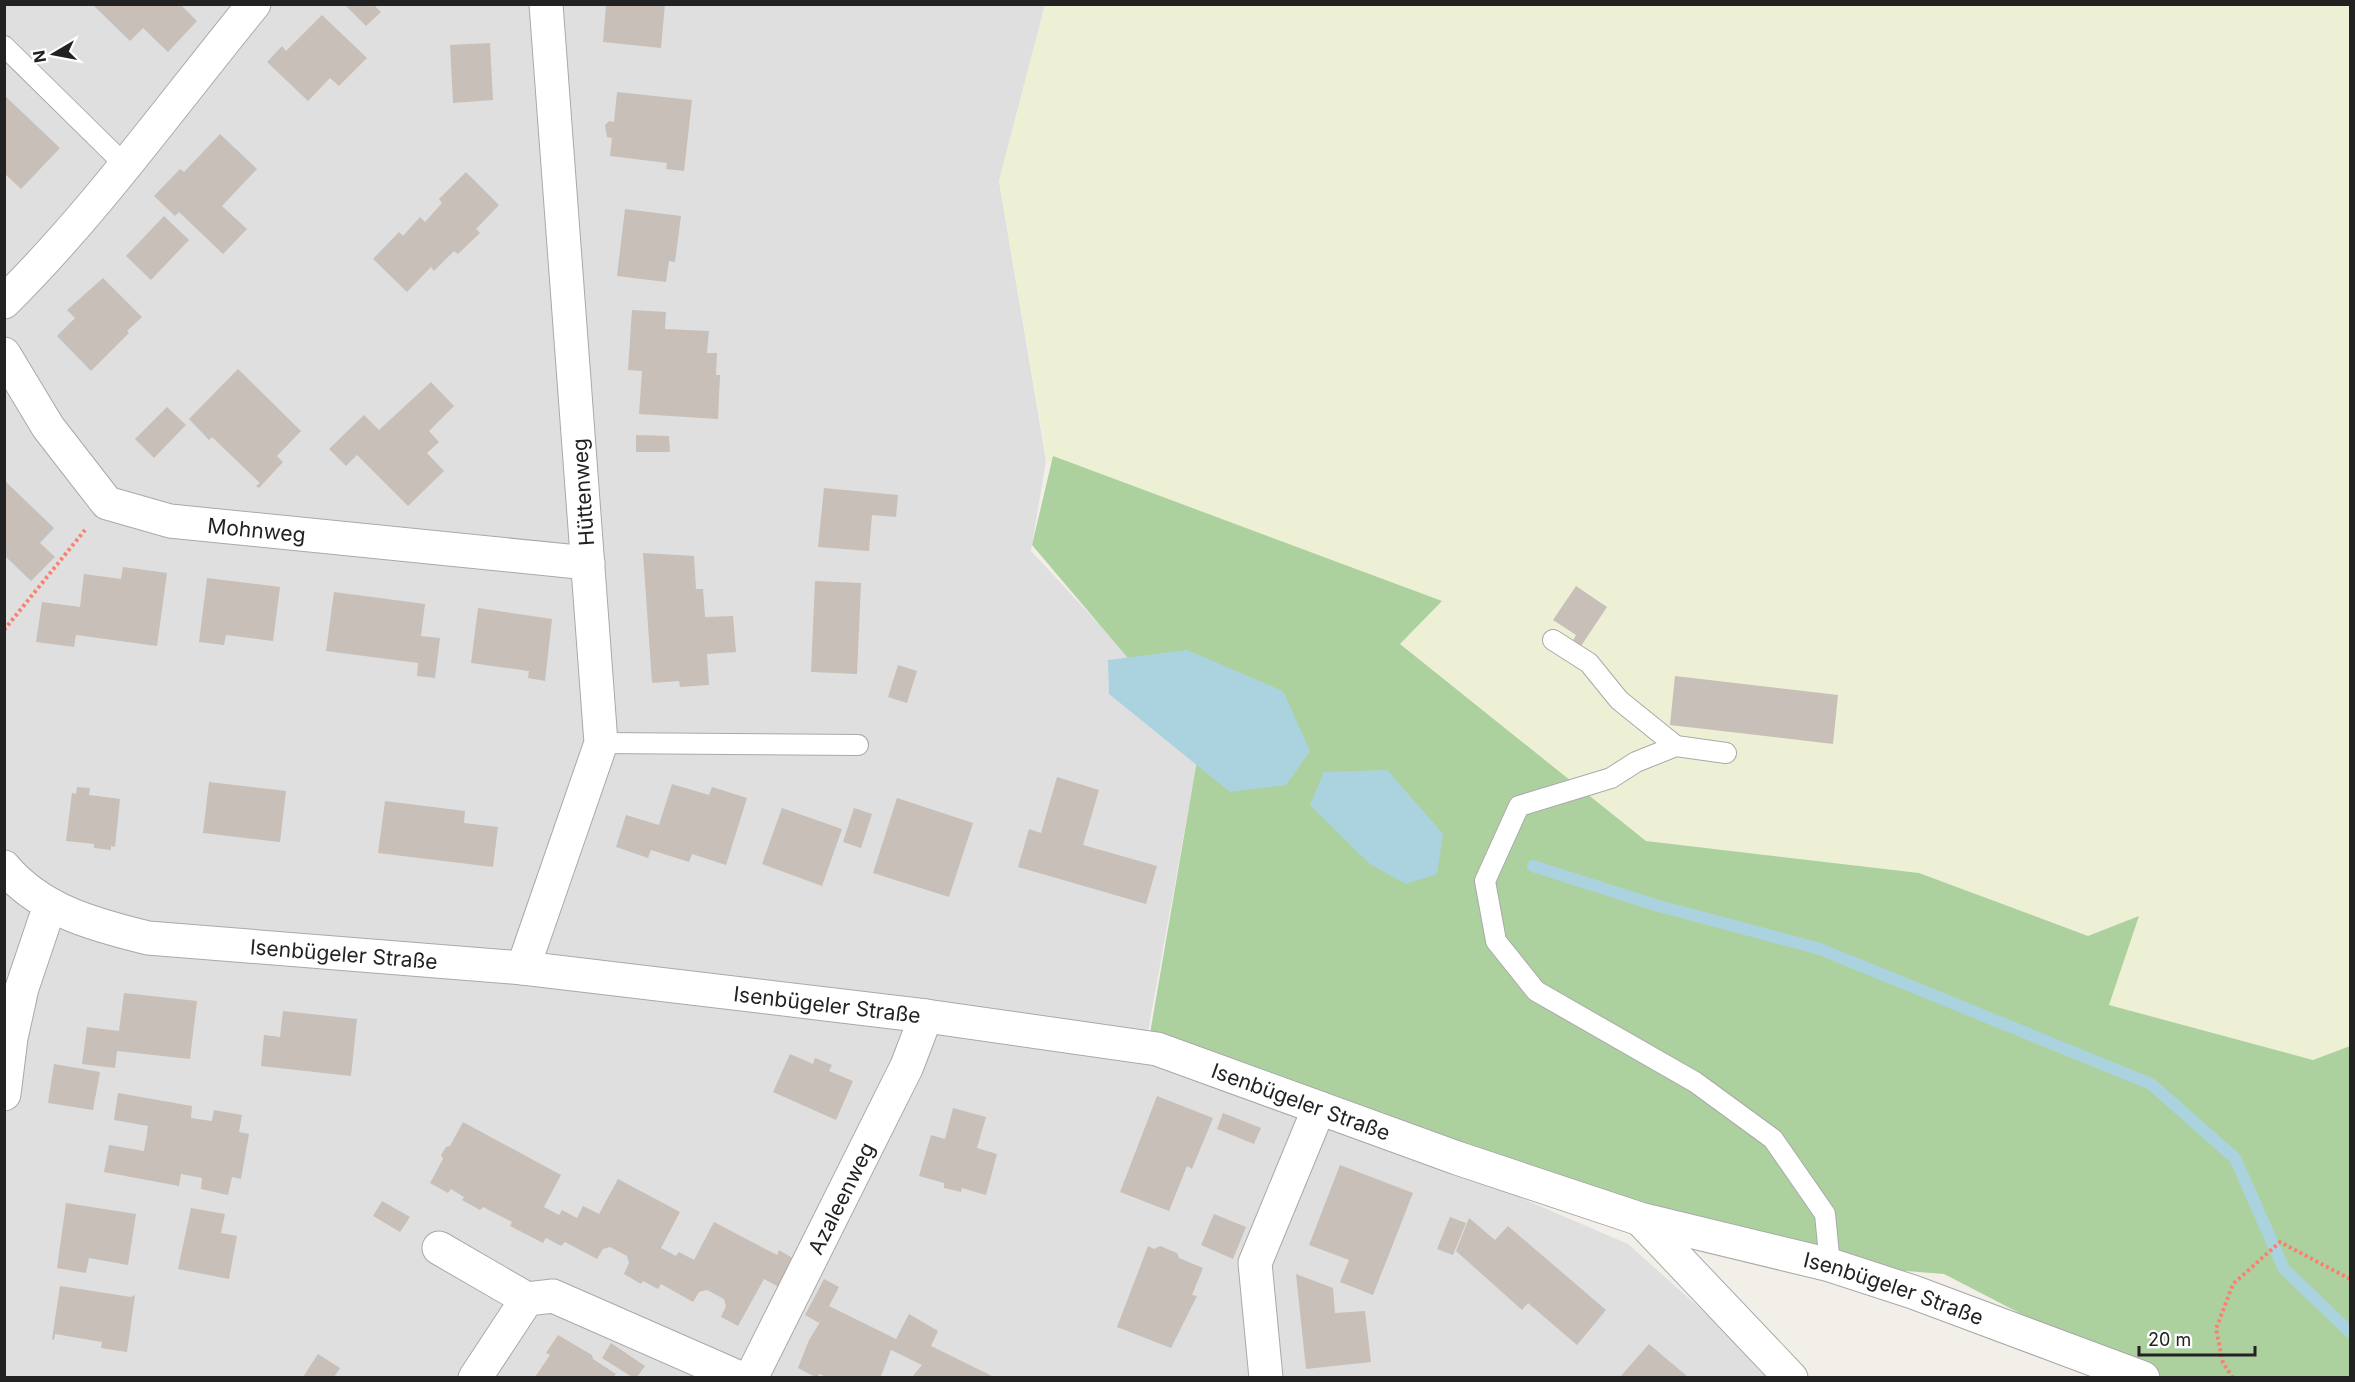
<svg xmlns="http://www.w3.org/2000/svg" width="2355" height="1382" font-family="Inter,sans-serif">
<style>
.residential{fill:#e0dfdf}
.farmland{fill:#eef0d5}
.forest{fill:#add19e}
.water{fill:#aad3df}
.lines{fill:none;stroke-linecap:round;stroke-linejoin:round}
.stream{stroke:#aad3df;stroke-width:12}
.building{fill:#c7bfb8}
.service-casing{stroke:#a9a9a9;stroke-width:22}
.minor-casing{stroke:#a9a9a9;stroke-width:35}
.tertiary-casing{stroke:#a9a9a9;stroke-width:35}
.path{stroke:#fa8072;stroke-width:4;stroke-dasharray:3 3;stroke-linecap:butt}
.service{stroke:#fff;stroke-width:20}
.minor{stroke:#fff;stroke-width:33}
.tertiary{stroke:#fff;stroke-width:33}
.labels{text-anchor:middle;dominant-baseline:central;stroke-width:5;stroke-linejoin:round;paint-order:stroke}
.street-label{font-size:21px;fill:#222;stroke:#fff}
</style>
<rect width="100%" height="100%" fill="#f2efe9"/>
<path class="residential" d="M5 4 1045 5 999 181 1046 461 1031 551 1202 735 1147 1037 1628 1244 1777 1377 5 1378Z"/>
<path class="farmland" d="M1045 5H2350V1046L2313 1060 2109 1005 2138 917 2088 936 1919 873 1646 841 1399 644 1442 601 1047 461 999 181Z"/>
<path class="forest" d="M1053 456 1442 601 1400 644 1646 841 1919 873 2088 936 2139 916 2109 1005 2313 1060 2350 1046V1377H2143L1944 1274 1830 1265 1148 1045 1200 743 1032 545Z"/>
<path class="water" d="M1187 650 1283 691 1310 751 1286 785 1230 792 1109 694 1108 660Z
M1387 770 1443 834 1437 874 1406 884 1370 864 1310 805 1324 772Z"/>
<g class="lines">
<path class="stream" d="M1533 866 1655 905 1820 949 2151 1084 2235 1158 2284 1269 2350 1332"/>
</g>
<path class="building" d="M92 4H180L197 21 168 52 143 28 130 41Z
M344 4H373L381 12 366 26Z
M606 4H665L661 48 603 42Z
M322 15 367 58 339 86 330 78 308 101 267 62 282 46 286 51Z
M490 43 493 100 453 103 450 45Z
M617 92 692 100 684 171 666 169 667 163 610 156 612 138 607 137 605 125 609 121 614 122Z
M4 95 60 148 21 189 4 173Z
M220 134 257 169 222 206 247 229 223 254 179 212 175 216 154 196 180 169 184 172Z
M466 172 499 205 476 229 480 233 458 254 454 251 434 271 431 267 407 292 373 259 399 232 403 236 420 217 425 222 442 203 439 199Z
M625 209 681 216 675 262 669 261 666 282 617 276Z
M164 216 189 240 151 280 126 256Z
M103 278 142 317 127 331 129 333 91 371 57 336 75 318 67 310Z
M632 310 666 312 665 329 709 331 707 353H717L716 375H720L718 419 639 414 642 371 628 370Z
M238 369 301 431 277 456 283 462 259 488 256 486 260 483 212 437 209 440 189 419Z
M431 382 454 406 429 431 439 442 427 453 444 471 408 506 357 455 346 466 329 449 364 415 379 430Z
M167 407 186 425 154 458 135 439Z
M636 435 669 436 670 452H636Z
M5 481 54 528 40 543 55 557 31 581 5 556Z
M824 488 898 495 896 517 872 515 869 551 818 547Z
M643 553 694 556 696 589H703L705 617 733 616 736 652 707 654 709 685 680 687 679 681 652 683Z
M123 567 167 573 157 646 76 635 74 647 36 642 42 602 80 607 84 574 121 579Z
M207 578 280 587 273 641 226 635 224 645 199 642Z
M815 581 861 583 857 674 811 672Z
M1576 586 1607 607 1579 649 1571 644 1576 635 1553 620Z
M334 592 425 604 421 636 440 638 435 678 417 676 418 663 326 651Z
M478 608 552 619 545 681 528 678 529 671 471 663Z
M898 665 917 671 907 703 888 697Z
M1675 676 1838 695 1833 744 1670 725Z
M1057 777 1099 790 1083 845 1157 866 1146 904 1018 867 1029 829 1041 833Z
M209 782 286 791 280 842 203 833Z
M672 784 709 795 712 787 747 798 726 865 692 854 689 862 651 850 648 858 616 847 626 815 659 825Z
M77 787 90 788 89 795 120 799 115 847 111 846V850L94 848V844L66 841 72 793 76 794Z
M897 798 973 823 949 897 873 873Z
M385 801 465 811 464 823 498 827 493 867 378 853Z
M782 808 842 829 822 886 762 864Z
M854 808 872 814 861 848 843 842Z
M124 993 197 1001 190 1059 117 1051 115 1068 82 1064 87 1027 119 1031Z
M283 1011 357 1019 351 1076 261 1066 264 1035 280 1037Z
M790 1054 813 1064 815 1058 832 1065 829 1071 853 1081 836 1120 773 1092Z
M54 1064 100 1072 93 1110 48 1103Z
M118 1093 192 1106 191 1118 212 1121 214 1110 242 1115 239 1132 249 1134 241 1179 232 1177 228 1195 201 1189 202 1178 181 1174 179 1186 104 1172 109 1145 144 1151 146 1139 148 1126 114 1120Z
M1157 1096 1213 1118 1192 1169 1187 1166 1169 1211 1120 1192Z
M953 1108 986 1117 977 1148 997 1154 986 1195 962 1188 961 1192 944 1188V1183L919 1176 931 1135 945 1139Z
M1223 1113 1261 1128 1254 1144 1217 1129Z
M463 1122 561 1175 544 1207 559 1215 562 1210 577 1218 583 1206 599 1214 618 1179 680 1212 661 1248 676 1256 679 1252 694 1260 714 1222 777 1255 779 1250 794 1259 779 1287 764 1279 738 1326 721 1317 726 1306 724 1299 707 1290 699 1292 693 1302 661 1284 658 1289 643 1281 641 1284 624 1274 629 1263 627 1256 610 1247 603 1249 597 1259 565 1242 561 1246 546 1238 543 1243 510 1226 512 1222 483 1207 480 1210 462 1200 464 1197 451 1189 448 1193 430 1183 443 1159 441 1155 446 1147 450 1146Z
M1340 1165 1413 1193 1373 1295 1340 1282 1349 1260 1309 1245Z
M382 1201 410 1217 400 1232 373 1216Z
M66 1203 136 1214 128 1265 89 1258 86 1273 57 1268Z
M191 1208 225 1214 221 1233 237 1236 229 1279 178 1269Z
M1214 1214 1246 1227 1233 1259 1201 1245Z
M1450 1217 1466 1223 1453 1255 1437 1249Z
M1469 1218 1495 1240 1508 1226 1606 1310 1577 1345 1528 1303 1522 1310 1456 1251Z
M1148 1246 1154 1249 1160 1246 1177 1253 1179 1258 1203 1268 1192 1295 1197 1296 1171 1348 1117 1327Z
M1296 1274 1333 1288 1335 1313 1365 1311 1371 1362 1306 1369Z
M824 1279 839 1287 829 1306 896 1339 909 1314 938 1331 931 1346 994 1377H912L922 1365 891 1350 881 1376 877 1377H827L819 1374 817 1378 798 1368 809 1340 825 1314 819 1323 805 1315Z
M60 1286 131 1297 135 1295 127 1352 101 1348 102 1342 55 1334 54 1340 52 1339Z
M558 1335 592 1355 593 1359 616 1374 613 1377H535L550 1355 546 1353Z
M611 1343 645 1366 637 1377H632L602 1358Z
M1649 1344 1688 1377H1620Z
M318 1354 340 1368 334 1377H303Z"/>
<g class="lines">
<g class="service-casing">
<path id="service" d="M4 46 125 165
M1553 640 1589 663 1619 700 1676 746
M601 743 858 745
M1726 753 1676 746 1636 762 1611 778 1519 806 1485 881 1496 941 1536 991 1695 1082 1773 1139 1825 1214 1830 1265"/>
</g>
<g class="minor-casing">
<g id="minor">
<path d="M4 302C96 211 172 104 254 4"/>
<path id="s1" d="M4 354 48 427 107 503 170 521 588 563"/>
<path d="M523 968 601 743 546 4"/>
<path d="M4 1094 11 1038 22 988 50 905"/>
<path d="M1640 1219 1791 1378"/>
<path d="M439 1248 527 1299"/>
<path d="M475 1378 527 1299 553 1296 740 1378"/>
<path id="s2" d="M751 1378 907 1066 926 1016"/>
<path d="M1266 1378 1255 1263 1319 1108"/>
</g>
</g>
<g class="tertiary-casing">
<g id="tertiary">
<path id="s3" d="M4 867C41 911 95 925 148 938L523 968 926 1016 1157 1049 1457 1158 1640 1219 1830 1265 1913 1292 2143 1378"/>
</g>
</g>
<path class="path" d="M4 630 85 530
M2233 1378 2223 1363 2216 1329 2233 1284 2280 1242 2350 1279"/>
<use href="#service" class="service"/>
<use href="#minor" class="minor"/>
<use href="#tertiary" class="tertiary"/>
</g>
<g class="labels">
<g class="street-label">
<text transform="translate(583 492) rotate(-94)">Hüttenweg</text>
<text stroke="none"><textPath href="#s1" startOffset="334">Mohnweg</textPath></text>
<text stroke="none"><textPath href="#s3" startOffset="360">Isenbügeler Straße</textPath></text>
<text stroke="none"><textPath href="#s3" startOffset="846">Isenbügeler Straße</textPath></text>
<text stroke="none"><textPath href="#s3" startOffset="1332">Isenbügeler Straße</textPath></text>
<text stroke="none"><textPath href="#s2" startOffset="201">Azaleenweg</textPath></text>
<text stroke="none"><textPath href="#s3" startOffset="1954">Isenbügeler Straße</textPath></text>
</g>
</g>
<rect width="2355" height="1382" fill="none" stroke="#222222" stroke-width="12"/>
<g transform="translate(54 54) rotate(260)" stroke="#ffffff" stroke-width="4.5" paint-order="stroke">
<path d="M0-4.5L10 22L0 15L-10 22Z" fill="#222222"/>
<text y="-9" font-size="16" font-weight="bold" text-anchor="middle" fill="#222222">N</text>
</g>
<path d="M2139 1346v9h116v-9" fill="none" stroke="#222222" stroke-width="3"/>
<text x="2148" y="1346" font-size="18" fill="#222222" stroke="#ffffff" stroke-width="4.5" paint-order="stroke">20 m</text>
</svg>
